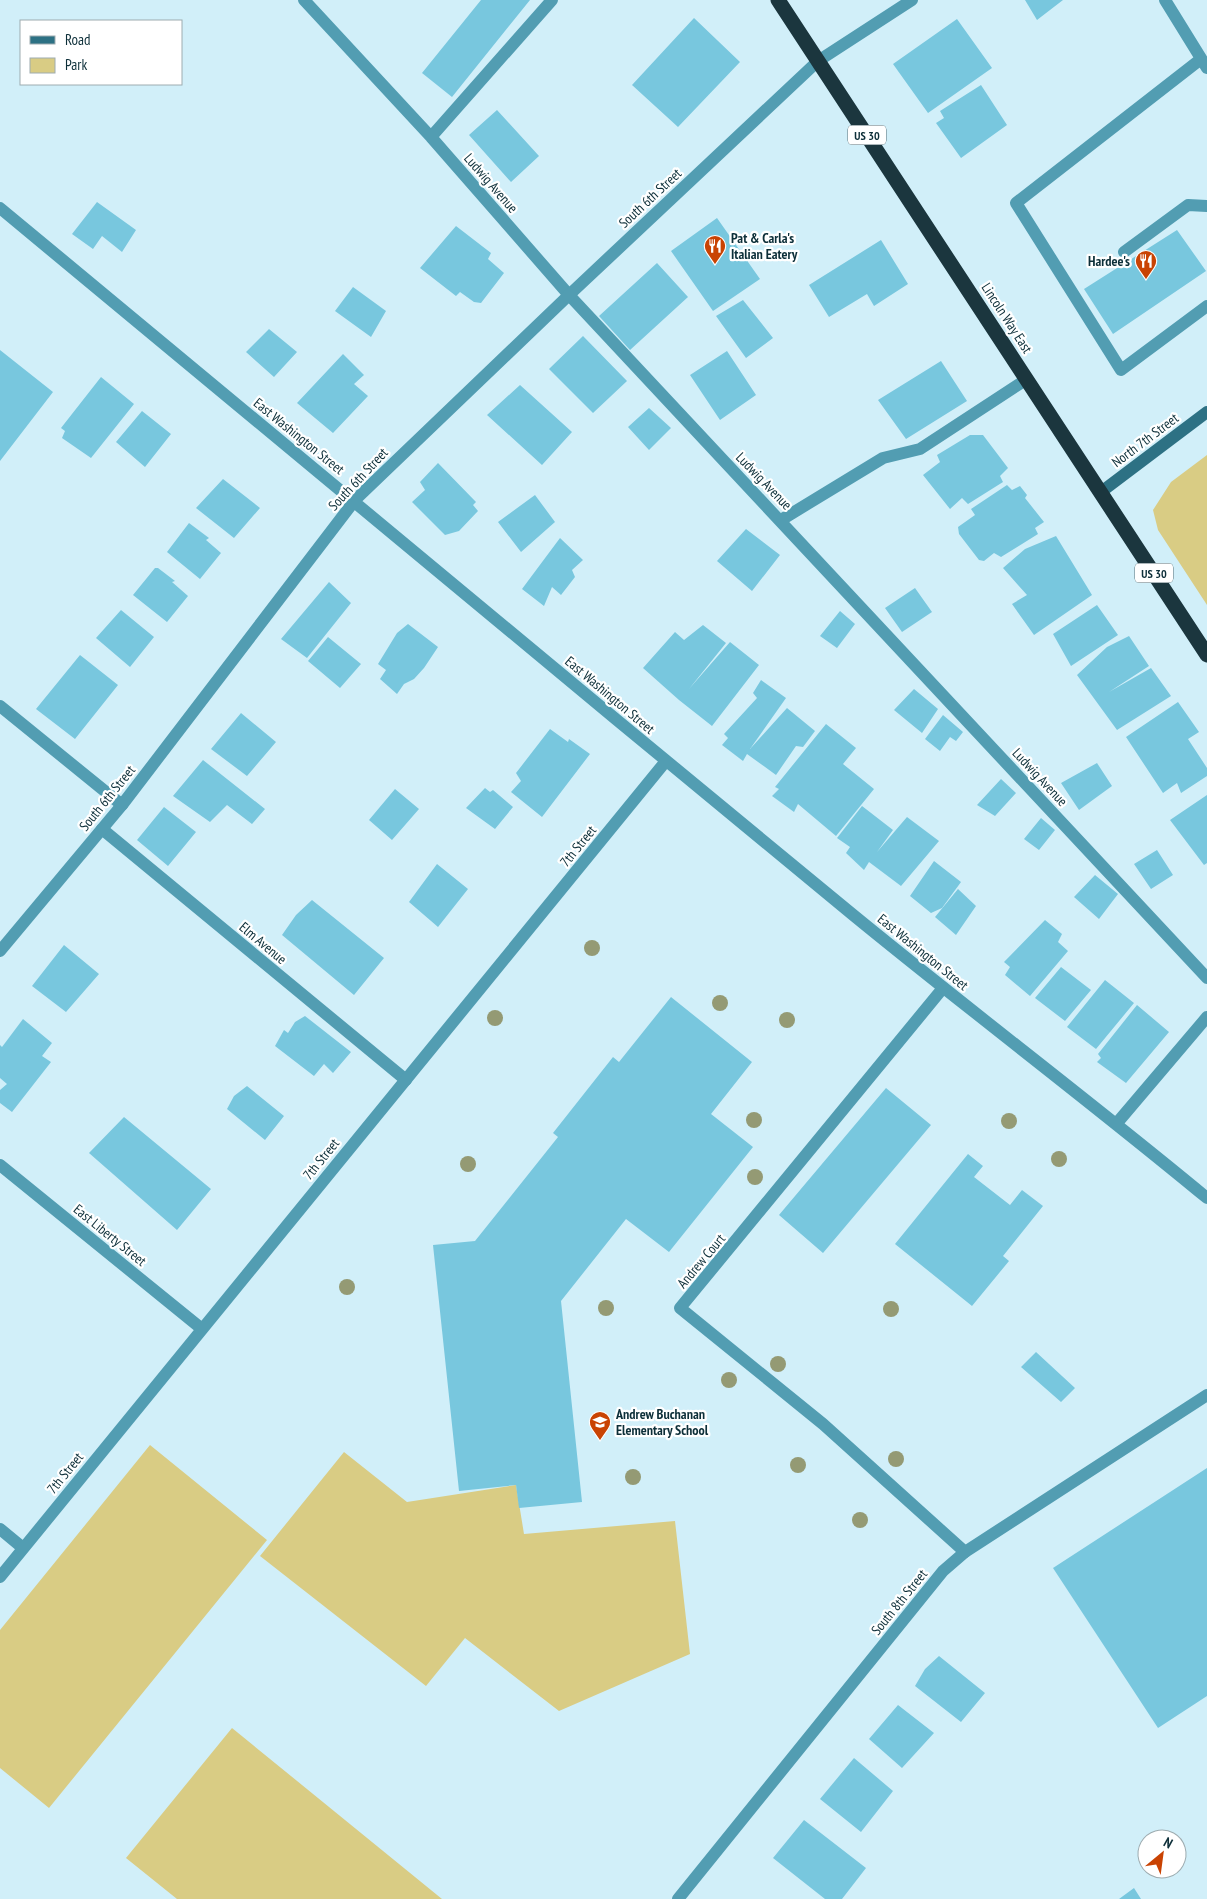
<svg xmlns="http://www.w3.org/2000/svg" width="1207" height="1899" font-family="'PT Sans Narrow',sans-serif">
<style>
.green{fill:#d9cc84}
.building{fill:#78c7de}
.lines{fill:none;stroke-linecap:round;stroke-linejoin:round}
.lane{stroke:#529db2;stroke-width:12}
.street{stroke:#529db2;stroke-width:12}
.secondary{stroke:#2d7184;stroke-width:12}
.highway{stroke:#1b363e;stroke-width:15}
.tree{fill:#949a74}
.labels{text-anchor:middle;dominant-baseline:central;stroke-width:4.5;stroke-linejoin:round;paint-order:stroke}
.shield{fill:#fff;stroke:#566d74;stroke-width:1}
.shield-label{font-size:12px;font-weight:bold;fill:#0d2f39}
.street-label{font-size:14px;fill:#0d2f39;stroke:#fff}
.poi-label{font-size:14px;font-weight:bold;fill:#0d2f39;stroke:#fff;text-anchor:start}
</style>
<rect width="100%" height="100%" fill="#d1eff9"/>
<path class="green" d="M1207 455V605L1158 530 1153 510 1171 482Z
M150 1445 267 1540 49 1808 0 1768V1630Z
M344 1452 407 1502 516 1485 524 1534 675 1521 690 1654 559 1711 465 1638 426 1686 260 1556Z
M232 1728 442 1899H177L126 1858Z"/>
<path class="building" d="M481 0H530L452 97 422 73Z
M1025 0H1063L1037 20Z
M694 18 740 62 678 127 632 85Z
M957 19 992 68 928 113 893 64Z
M981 85 1007 125 961 158 936 123 944 118 940 111Z
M497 110 539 156 511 182 469 135Z
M97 202 136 230 122 252 102 236 93 249 72 234Z
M717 218 760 279 713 311 671 251Z
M456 226 491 253 488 259 504 273 481 303 474 302 460 292 456 296 420 268Z
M1177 230 1206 271 1113 334 1084 289Z
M881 240 908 284 874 306 867 294 829 317 809 285Z
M657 263 688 297 630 350 599 316Z
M353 287 386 311 371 337 335 311Z
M743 300 773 338 746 358 716 316Z
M269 329 297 352 274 377 246 352Z
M583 336 627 381 593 413 549 369Z
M0 350 53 392 0 461Z
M727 351 756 395 720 420 690 375Z
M343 354 364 375 354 384 368 396 333 433 297 403Z
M941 361 967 401 906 439 878 400Z
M101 377 134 404 91 458 62 438 65 431 61 428Z
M520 385 572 432 542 465 487 415Z
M649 408 671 428 649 450 628 427Z
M142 411 171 434 145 467 116 442Z
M970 435H983L1008 468 1000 476 1003 482 968 504 962 498 950 509 923 475 940 462 937 455Z
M438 463 476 502 473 505 478 511 459 531 445 535 412 502 425 490 420 482Z
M223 479 260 508 234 538 196 508Z
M1007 485 1012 490 1020 486 1027 495 1025 498 1044 522 1035 528 1038 534 1001 557 994 553 984 561 979 560 959 534 958 527 975 515 971 509Z
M535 495 555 522 521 552 498 522Z
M189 523 209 538 206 540 221 553 200 579 167 552Z
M746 529 780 555 752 591 717 561Z
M1056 536 1092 595 1034 635 1012 604 1027 595 1003 568 1025 549Z
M560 538 583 560 572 570 575 577 561 595 552 587 544 606 522 589Z
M155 568H158L175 581 172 582 188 596 167 622 133 595Z
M329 582 351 603 307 658 281 639Z
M915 588 932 612 902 632 885 608Z
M1097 605 1118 635 1071 666 1053 634Z
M121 610 154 637 130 667 96 638Z
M840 611 855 624 837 648 820 636Z
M408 624 438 647 424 668 414 679 404 684 397 694 380 679 386 670 378 664 397 633Z
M703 625 726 643 689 689 730 642 759 665 712 726 679 700 643 668 675 632 684 640Z
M1129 636 1149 666 1109 692 1151 668 1171 696 1117 730 1077 675 1107 647Z
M328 637 361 664 340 688 308 661Z
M80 655 118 685 75 739 36 709Z
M761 680 786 698 750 749 787 708 815 731 803 747 796 746 776 775 747 754 743 761 722 745 728 738 724 734 757 698 753 693Z
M914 689 938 709 922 733 894 710Z
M1178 702 1199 732 1188 739 1207 768V776L1181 793 1177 783 1163 793 1126 737Z
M241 713 276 742 247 776 211 749Z
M943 715 963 732 956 741 950 737 940 751 925 739Z
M826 724 856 748 843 764 874 789 836 836 798 804 794 812 772 796 779 789 775 787Z
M550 729 568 742 569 739 590 754 542 817 511 792 521 781 516 773Z
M203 760 265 809 252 824 227 805 210 822 173 796Z
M1097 763 1112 786 1079 810 1061 783Z
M1001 779 1016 793 995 816 977 805Z
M485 788 490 792 493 790 513 807 495 829 466 808Z
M395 789 419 809 392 840 369 820Z
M1207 795V863L1204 865 1170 820Z
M862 806 893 830 877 852 907 817 939 841 901 886 869 862 864 870 846 853 850 847 837 838Z
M164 807 196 832 168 866 137 840Z
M1041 818 1055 830 1039 850 1024 839Z
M1157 850 1173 875 1151 889 1134 864Z
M934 861 961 882 942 908 931 913 910 896Z
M437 864 468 889 438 927 409 902Z
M1095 875 1118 894 1099 919 1074 897Z
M958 889 976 906 956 935 935 917Z
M312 900 384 958 354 995 282 935 296 915Z
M1045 920 1062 934 1058 942 1068 951 1030 996 1005 975 1010 967 1004 962Z
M64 945 99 974 66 1012 32 986Z
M1061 967 1091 990 1065 1021 1035 998Z
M1105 980 1134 1003 1096 1049 1067 1027Z
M671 997 752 1062 711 1114 753 1147 669 1252 626 1219 561 1301 582 1502 519 1508 516 1485 459 1491 433 1245 475 1241 558 1137 553 1133 613 1057 619 1062Z
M1137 1005 1169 1032 1126 1083 1097 1062 1101 1058 1098 1054Z
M305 1016 351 1052 333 1073 324 1064 314 1076 275 1046 284 1030 288 1033 295 1022Z
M23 1019 52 1043 42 1056 51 1062 12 1112 0 1103V1090L7 1084 0 1078V1045L2 1047Z
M247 1086 284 1116 265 1140 227 1109 234 1096Z
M886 1088 931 1125 823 1253 779 1215Z
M124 1117 211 1189 177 1230 89 1153Z
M968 1154 983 1166 974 1177 1010 1205 1022 1190 1043 1206 1003 1256 1009 1261 972 1306 895 1244Z
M1036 1352 1075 1388 1061 1402 1021 1367Z
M1207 1468V1696L1158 1728 1053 1568Z
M939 1656 985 1693 961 1722 915 1686 925 1669Z
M898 1705 934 1733 902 1768 869 1739Z
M854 1758 893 1791 861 1832 820 1799Z
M804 1820 866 1868 842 1899H825L773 1858Z
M1134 1888 1141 1899H1119Z"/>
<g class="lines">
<path class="lane" d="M304 0 431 137 569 295 1207 978
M1165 0 1207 68
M1201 59 1016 203 1121 370 1207 306
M431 137 552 0
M1124 252 1188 205 1207 206
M781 520 883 458 920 449 1027 379
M0 706 122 805
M102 829 406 1080
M943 988 680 1308 823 1424 965 1552
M1117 1123 1207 1017
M0 1529 23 1548"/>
<path class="street" d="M0 208C285 443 567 680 852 914 969 1010 1090 1101 1207 1198
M0 951 122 805 355 500 569 295 818 61 912 0
M0 1165 202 1329
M0 1577 666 761
M678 1899 943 1571 965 1552 1207 1395"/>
<path class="secondary" d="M1101 492 1207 412"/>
<path class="highway" d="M778 0 1207 655"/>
</g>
<g class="tree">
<circle cx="592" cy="948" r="8"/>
<circle cx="720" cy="1003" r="8"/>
<circle cx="495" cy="1018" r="8"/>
<circle cx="787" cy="1020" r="8"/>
<circle cx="754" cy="1120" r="8"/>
<circle cx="1009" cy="1121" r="8"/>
<circle cx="1059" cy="1159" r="8"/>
<circle cx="468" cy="1164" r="8"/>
<circle cx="755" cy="1177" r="8"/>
<circle cx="347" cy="1287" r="8"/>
<circle cx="606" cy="1308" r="8"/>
<circle cx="891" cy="1309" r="8"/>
<circle cx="778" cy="1364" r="8"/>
<circle cx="729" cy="1380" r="8"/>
<circle cx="896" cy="1459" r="8"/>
<circle cx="798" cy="1465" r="8"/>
<circle cx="633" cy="1477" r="8"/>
<circle cx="860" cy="1520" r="8"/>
</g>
<defs>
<g id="restaurant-pin" transform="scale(1.125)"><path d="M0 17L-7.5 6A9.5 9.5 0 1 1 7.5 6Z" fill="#c94303" stroke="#fff"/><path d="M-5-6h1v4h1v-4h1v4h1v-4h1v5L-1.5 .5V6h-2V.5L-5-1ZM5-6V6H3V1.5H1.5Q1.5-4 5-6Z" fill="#fff"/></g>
<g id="school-pin" transform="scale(1.125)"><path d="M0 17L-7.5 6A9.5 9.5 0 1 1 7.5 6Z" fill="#c94303" stroke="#fff"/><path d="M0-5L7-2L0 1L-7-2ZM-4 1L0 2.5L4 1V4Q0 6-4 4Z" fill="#fff"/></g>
</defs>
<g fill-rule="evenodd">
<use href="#restaurant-pin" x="715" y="246"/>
<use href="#restaurant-pin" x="1146" y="261"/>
<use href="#school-pin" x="600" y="1422"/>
</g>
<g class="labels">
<g class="shield">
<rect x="848" y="125.5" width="38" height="19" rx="4"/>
<rect x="1135" y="563.5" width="38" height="19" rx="4"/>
</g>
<g class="shield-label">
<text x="867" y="135">US 30</text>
<text x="1154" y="573">US 30</text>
</g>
<g class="street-label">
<text transform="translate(491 183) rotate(49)">Ludwig Avenue</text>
<text transform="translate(650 198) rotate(-43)">South 6th Street</text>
<text transform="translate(1007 318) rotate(57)">Lincoln Way East</text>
<text transform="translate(299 436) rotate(39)">East Washington Street</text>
<text transform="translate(1145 440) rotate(-37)">North 7th Street</text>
<text transform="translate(358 479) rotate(-47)">South 6th Street</text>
<text transform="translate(764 481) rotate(46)">Ludwig Avenue</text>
<text transform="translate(610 695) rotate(40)">East Washington Street</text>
<text transform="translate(1040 777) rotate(47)">Ludwig Avenue</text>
<text transform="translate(107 798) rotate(-51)">South 6th Street</text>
<text transform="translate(578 846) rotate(-51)">7th Street</text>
<text transform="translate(263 943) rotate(40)">Elm Avenue</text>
<text transform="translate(923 952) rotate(39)">East Washington Street</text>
<text transform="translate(321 1159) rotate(-51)">7th Street</text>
<text transform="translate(110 1235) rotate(39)">East Liberty Street</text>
<text transform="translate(701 1261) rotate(-50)">Andrew Court</text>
<text transform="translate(65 1473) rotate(-51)">7th Street</text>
<text transform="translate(899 1602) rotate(-51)">South 8th Street</text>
</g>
<g class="poi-label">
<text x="731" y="238">Pat &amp; Carla's<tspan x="731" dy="16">Italian Eatery</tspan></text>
<text x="1130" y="261" text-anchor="end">Hardee's</text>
<text x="616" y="1414">Andrew Buchanan<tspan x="616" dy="16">Elementary School</tspan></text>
</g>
</g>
<rect x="20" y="20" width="162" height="65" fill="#ffffff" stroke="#9eacb0"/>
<rect x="30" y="36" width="25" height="8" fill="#2d7184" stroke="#9eacb0"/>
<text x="65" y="45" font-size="15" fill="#0d2f39">Road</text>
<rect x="30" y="58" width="25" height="15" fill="#d9cc84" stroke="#9eacb0"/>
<text x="65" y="70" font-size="15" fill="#0d2f39">Park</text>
<g transform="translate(1162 1854) rotate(29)"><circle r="24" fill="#ffffff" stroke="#9eacb0"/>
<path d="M0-4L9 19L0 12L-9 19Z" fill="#c94303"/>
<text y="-8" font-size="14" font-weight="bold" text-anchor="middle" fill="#0d2f39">N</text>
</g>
</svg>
